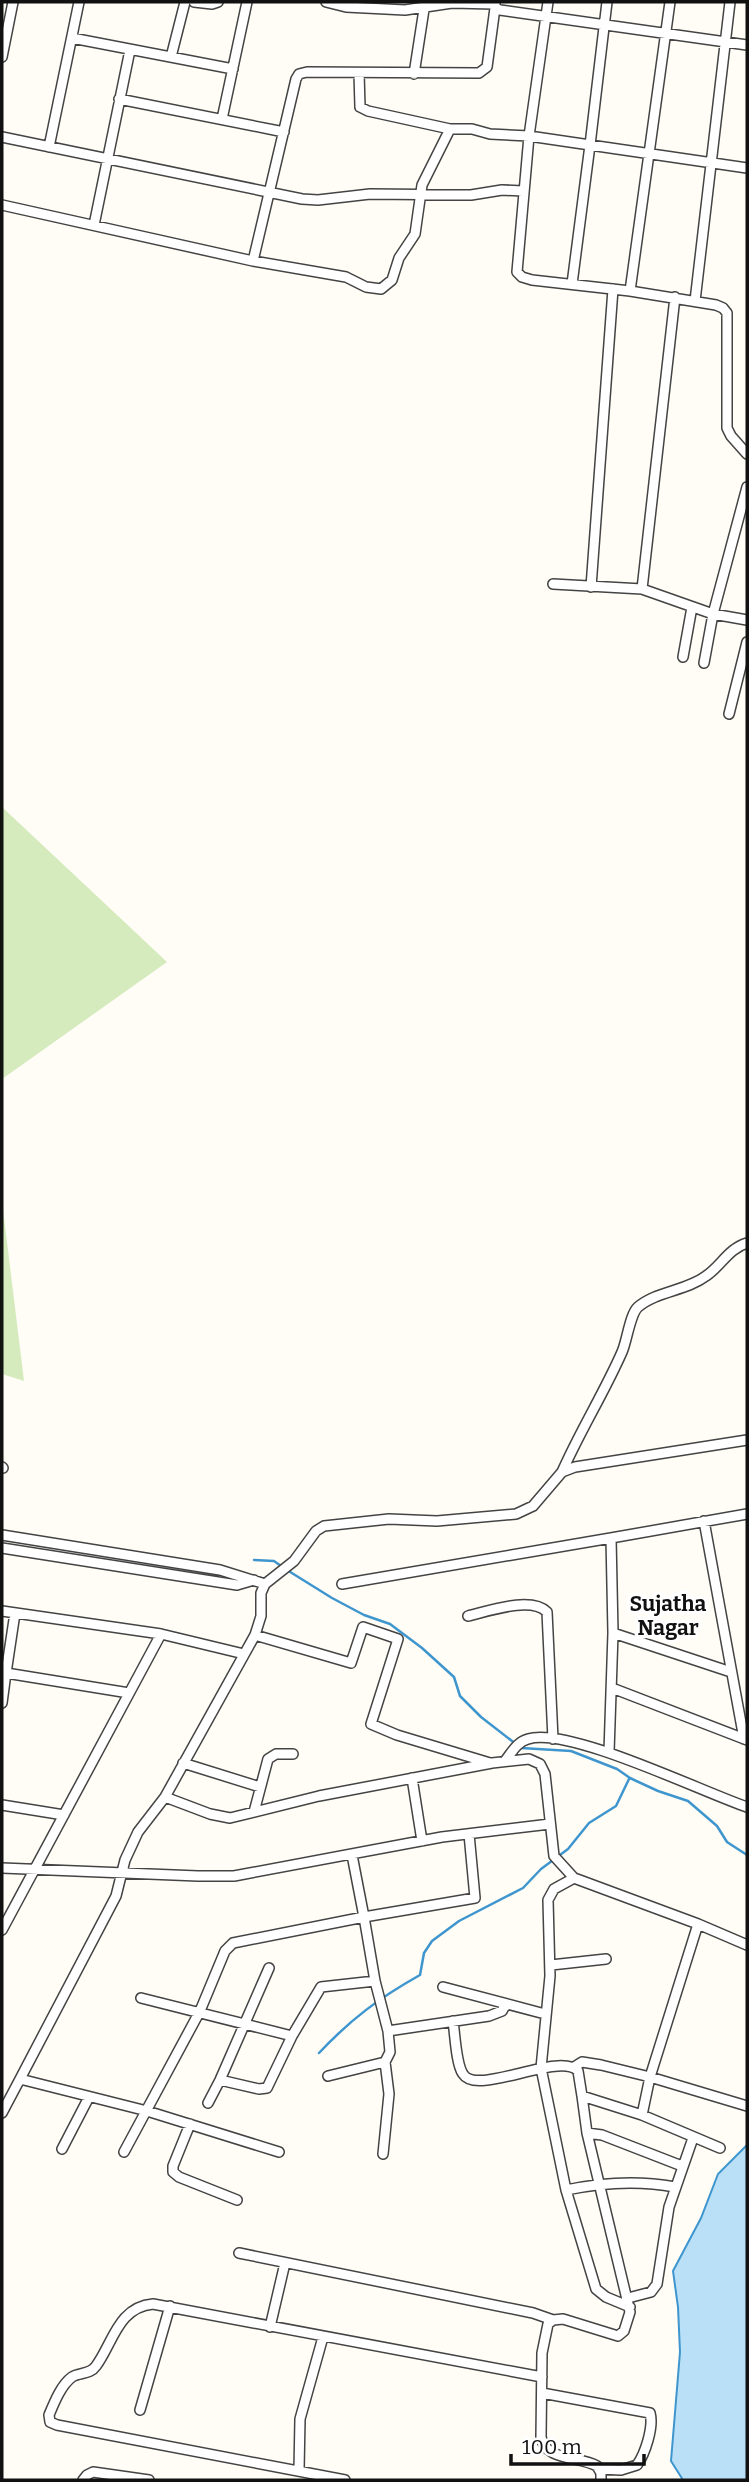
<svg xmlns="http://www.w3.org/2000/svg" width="749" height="2482" font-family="Bitter,serif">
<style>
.green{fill:#d5ebbd}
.water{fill:#b9e0f7;stroke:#3f96cf;stroke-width:2}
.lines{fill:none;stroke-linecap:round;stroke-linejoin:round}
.stream{stroke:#3f96cf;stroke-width:2.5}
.minor-casing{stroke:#444;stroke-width:12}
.minor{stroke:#fff;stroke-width:9}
.labels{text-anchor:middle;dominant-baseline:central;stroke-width:7;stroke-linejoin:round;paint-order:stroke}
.neighbourhood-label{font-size:21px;font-weight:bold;fill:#111;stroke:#fff}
</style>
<rect width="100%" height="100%" fill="#fffdf5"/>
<path class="green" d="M2 807 167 962 2 1079Z
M2 1201 24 1381 2 1374Z"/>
<path class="water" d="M747 2145V2480H683L671 2461 680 2352 678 2307 673 2271 701 2218 718 2174Z"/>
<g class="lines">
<path class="stream" d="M254 1560 274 1561 281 1566
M287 1570 332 1598 364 1615 390 1624 422 1648 454 1677 460 1696 481 1717 521 1748 571 1751 617 1769 630 1778 658 1791 688 1801 717 1826 727 1842 747 1855
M319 2053C351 2019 379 1998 420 1975L424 1953 432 1941 459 1921 523 1888 541 1869 568 1849 589 1823 616 1806 629 1779"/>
<g class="minor-casing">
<path id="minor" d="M194 2 212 4 218 2
M326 2 346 7 405 10 452 3 494 4
M495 2V8L500 10 747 45
M548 2 529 136 517 272 522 277 532 280 630 291 670 2
M607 2 590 145 747 168
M72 38 233 69
M2 57 13 2
M171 57 185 2
M359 73 360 107 368 111 450 129H472L490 134 529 136 590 145 572 284
M414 74 425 3
M119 99 284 132
M222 119 247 2
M2 137 302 199 318 200 370 194 471 195 502 190 523 191
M49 147 79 2
M2 205 253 261 346 277 366 287 381 289 392 280 399 258 415 234 422 185 450 129
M94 225 130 50
M253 261 296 79 299 74 307 72 479 73 487 67 495 8
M630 291 716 305 723 308 727 313V428L731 436 747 454
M695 301 730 2
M553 584 642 589 713 614 747 620
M591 587 613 289
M642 589 675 297
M683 657 692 607
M704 663 713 614 747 487
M729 714 747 642
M2 1467 3 1468
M562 1472C580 1431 604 1393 622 1352 627 1341 630 1314 638 1307 657 1291 686 1291 706 1276 722 1265 728 1249 747 1243
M704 1521 744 1739
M2 1535 220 1570 265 1584
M2 1548 237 1585 254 1580
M342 1584 611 1538
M2 1611 161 1634 244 1654
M15 1613 6 1673 129 1693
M468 1616C489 1611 531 1596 547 1612L553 1739
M613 1633 731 1672
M255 1635 351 1663 363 1627 398 1639 371 1724 397 1735 490 1763
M612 1688 747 1740
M2 1703 6 1673H4
M609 1752 613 1633 611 1538 747 1514
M505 1761C512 1752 517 1742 528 1739 568 1726 702 1792 747 1807
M183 1763 260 1787
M412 1778 422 1841
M165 1797 210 1814 230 1818 319 1796 492 1763 529 1759 540 1764 545 1774 554 1856 574 1878 698 1924 747 1945
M2 1805 64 1815
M254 1812 268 1759 276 1754H293
M352 1855 364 1917 475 1898 469 1834
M2 1868 198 1876H234L442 1837 550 1824
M574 1878 554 1889 548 1900 550 1976 541 2068 566 2190 596 2289 606 2297 630 2307
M2 1930 161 1634
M551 1965 606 1959
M443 1987 545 2014
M141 1998 292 2036
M453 2021C455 2034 456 2064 463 2074 477 2097 559 2051 578 2071L582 2096
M574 2067 582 2062 601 2065 650 2077 747 2106
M328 2076 385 2062 390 2052 388 2031
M220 2080 259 2089 267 2088 292 2036 321 1987 375 1981
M208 2103 220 2080 269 1968
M2 2113 20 2079
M642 2115 720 2148
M190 2124 173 2166V2172L179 2177 237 2200
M587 2133 602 2135 682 2166
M62 2149 89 2097
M124 2152 200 2011 225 1951 233 1943 364 1917 375 1981 388 2031 489 2016 502 2011 506 2004
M279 2152 147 2111 20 2079 116 1896 125 1860 138 1832 165 1797 255 1635 261 1616V1593L265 1584 294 1561 316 1531 324 1526 389 1519 437 1521 516 1514 533 1506 562 1472 575 1467 747 1440
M383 2154 389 2094 385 2062
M566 2190C604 2182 638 2180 675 2187
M239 2253 533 2313 553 2320
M628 2298 651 2292 657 2284 669 2207 693 2138
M270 2327 285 2263
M542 2393 650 2413C654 2427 645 2454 637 2465L621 2470 600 2469
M140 2410 170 2306
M299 2470 300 2419 323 2337
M83 2480 87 2475 93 2472 149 2480
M345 2480 57 2425 50 2422 49 2415C54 2403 61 2385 72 2377 79 2372 90 2375 96 2366 113 2343 118 2307 153 2304L542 2377
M601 2480V2473L597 2466C579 2456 545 2461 541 2437L542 2353 548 2324 553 2320 563 2319 618 2336 624 2331 630 2312 587 2133 582 2096 642 2115 650 2077 698 1924"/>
</g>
<use href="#minor" class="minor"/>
</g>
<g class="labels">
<g class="neighbourhood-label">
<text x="668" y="1604">Sujatha<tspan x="668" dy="24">Nagar</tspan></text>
</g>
</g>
<rect width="749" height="2482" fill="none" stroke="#111111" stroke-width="7"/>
<path d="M511 2454v10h133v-10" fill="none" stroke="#111111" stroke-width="3.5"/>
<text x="522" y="2454" font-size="21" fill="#111111" stroke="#ffffff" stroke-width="5" paint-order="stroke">100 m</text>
</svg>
